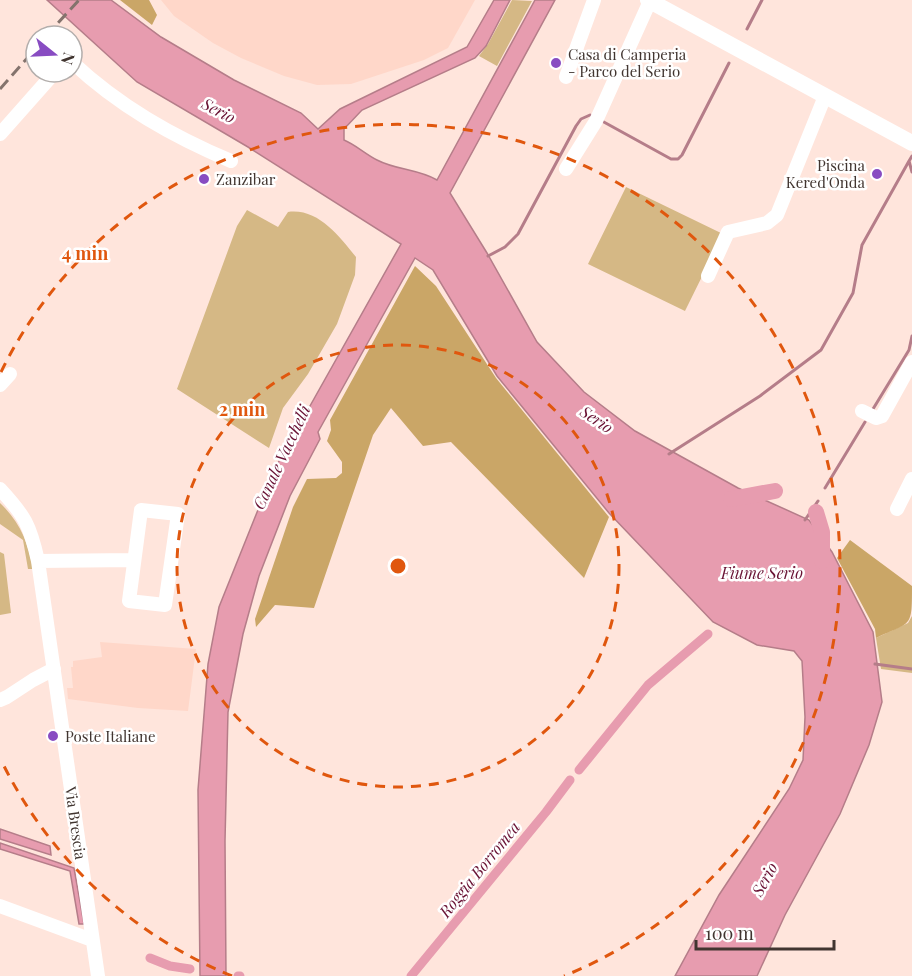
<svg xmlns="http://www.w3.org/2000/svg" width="912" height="976" font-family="'Playfair Display',serif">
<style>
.built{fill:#ffd7c9}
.green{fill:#d5b885}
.forest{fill:#caa667}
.water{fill:#e79caf;stroke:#b57d89;stroke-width:1.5}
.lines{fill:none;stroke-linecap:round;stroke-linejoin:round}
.stream{stroke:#b57d89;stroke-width:3}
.canal{stroke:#e79caf;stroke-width:9}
.river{stroke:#e79caf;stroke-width:16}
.minor{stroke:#fff;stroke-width:14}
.major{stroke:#fff;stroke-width:16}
.rail{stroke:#84736d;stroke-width:3;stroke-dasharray:12 6;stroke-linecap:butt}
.ring{fill:none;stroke:#e0570e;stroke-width:3;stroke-dasharray:10 8}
.poi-dot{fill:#884cc2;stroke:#fff;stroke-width:2}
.labels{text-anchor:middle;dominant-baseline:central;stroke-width:5;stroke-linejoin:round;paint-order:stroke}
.poi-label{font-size:15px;fill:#413530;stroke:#fff;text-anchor:start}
.street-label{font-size:15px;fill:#413530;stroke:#fff}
.water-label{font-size:16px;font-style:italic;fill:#691234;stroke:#fff}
.centre{fill:#e0570e;stroke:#fff;stroke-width:3}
.ring-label{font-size:18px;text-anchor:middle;font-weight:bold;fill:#e0570e;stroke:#fff;stroke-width:5;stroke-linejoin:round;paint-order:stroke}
</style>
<rect width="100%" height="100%" fill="#ffe5dc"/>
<path class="built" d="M161 0H475L448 48 424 60 351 84 317 85 284 76 241 58 213 43 174 16Z
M100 642 196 649 188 711 138 708 68 699 67 688H73L71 667H73V661L102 657Z"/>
<path class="green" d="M512 0 532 1 497 66 479 56 488 44Z
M626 187 723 234 685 311 588 264Z
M247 210 278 227 288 212C318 208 339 236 356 257L355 275 337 324 308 374 283 408 269 448 177 389 237 226Z
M0 503C20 522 28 542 33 569H28L23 540 0 524Z
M0 552 4 554 11 613 0 615Z
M912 616V673L881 669 876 638 908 623Z"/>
<path class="forest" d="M120 0H149L157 15 152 25Z
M415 266 436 286 496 378 609 517 584 578 451 442 423 446 391 408 373 435 314 608 275 605 256 627 255 619 293 507 307 479 336 478 342 473V462L327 441 331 430 330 420Z
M850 540 912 586C912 629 912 621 876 638L875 629 837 558Z"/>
<path class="water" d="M47 0H111L161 37 234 80 301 113 318 129 340 109 467 47 494 0H510L486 46 475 58 362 110 344 129V140C356 145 365 154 377 160 396 170 418 169 437 180L535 0H555L450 193 487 253 537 342 584 392 635 431 738 488 809 520 832 552 873 632 882 702 869 745 840 814 785 915 757 976H675L719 895 789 789 803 760 805 717 802 661 794 651 757 645 713 622 609 513 497 376 433 270 415 258 318 432 320 439 290 496 259 576 243 634 228 712 225 841 226 976H200L198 790 208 664 219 607 274 470 401 244 248 147 137 82Z
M0 829 50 846 51 855 0 839Z
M0 843 74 868 84 924H79L70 871 0 849Z"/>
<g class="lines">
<path class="stream" d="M747 29 762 0
M602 121 671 159H678L682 155 729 63
M912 156 909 161 912 172
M488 256 505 247 518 234 576 126 581 119 590 115
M873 409 909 350 912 336
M669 454 760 396 821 350 853 293 862 245 909 161
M825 488 865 422
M805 520 818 501
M875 664 912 669"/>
<path class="canal" d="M579 770 648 685 708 634
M150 958 170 966 190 969
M238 976H240
M411 976 546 812 570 780"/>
<path class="river" d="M731 499 775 491
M816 512 822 532V561"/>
<path class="minor" d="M72 62C119 106 172 136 231 161
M566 77 594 0
M0 134 55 72
M566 169 596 121 650 1
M708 276 728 232 767 223 777 215 825 96
M0 385 10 374
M862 411 876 418 882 416 912 362
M0 489C25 516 30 525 38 561L98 976
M897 509 912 479
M141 510 178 514 165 605 129 601Z
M38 561 133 560
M0 700 7 697 33 680 54 669
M0 906 92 940"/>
<path class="major" d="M648 0 912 143"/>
<path class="rail" d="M46 36 79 0
M0 89 36 48"/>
</g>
<g class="ring">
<circle cx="398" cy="566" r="221"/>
<path d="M232 976A442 442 0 0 1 1 760M1 372A442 442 0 1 1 564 976"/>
</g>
<g class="poi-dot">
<circle cx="556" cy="63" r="6"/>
<circle cx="877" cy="174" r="6"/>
<circle cx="204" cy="179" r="6"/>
<circle cx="53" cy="736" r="6"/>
</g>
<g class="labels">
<g class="poi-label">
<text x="568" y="54">Casa di Camperia<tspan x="568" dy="17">- Parco del Serio</tspan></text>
<text x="865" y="165" text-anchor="end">Piscina<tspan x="865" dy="17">Kered'Onda</tspan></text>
<text x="216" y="179">Zanzibar</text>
<text x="65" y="736">Poste Italiane</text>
</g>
<g class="street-label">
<text transform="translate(76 823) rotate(82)">Via Brescia</text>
</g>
<g class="water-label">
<text transform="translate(219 110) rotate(28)">Serio</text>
<text transform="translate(597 419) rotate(34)">Serio</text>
<text transform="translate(281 457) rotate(-65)">Canale Vacchelli</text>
<text x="762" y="572">Fiume Serio</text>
<text transform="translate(479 869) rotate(-51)">Roggia Borromea</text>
<text transform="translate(764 879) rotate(-61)">Serio</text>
</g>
</g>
<circle cx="398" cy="566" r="9" class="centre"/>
<g class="ring-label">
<text x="85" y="260">4 min</text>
<text x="242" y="416">2 min</text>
</g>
<g transform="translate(54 54) rotate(108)"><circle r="28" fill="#ffffff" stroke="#b3aeac" stroke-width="1.5"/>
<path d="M0-4.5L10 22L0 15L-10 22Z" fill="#884cc2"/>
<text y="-9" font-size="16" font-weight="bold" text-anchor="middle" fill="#413530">N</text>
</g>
<path d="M696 940v9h138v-9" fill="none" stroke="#413530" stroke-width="3"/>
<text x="705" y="940" font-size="18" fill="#413530" stroke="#ffffff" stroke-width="4.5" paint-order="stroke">100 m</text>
</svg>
